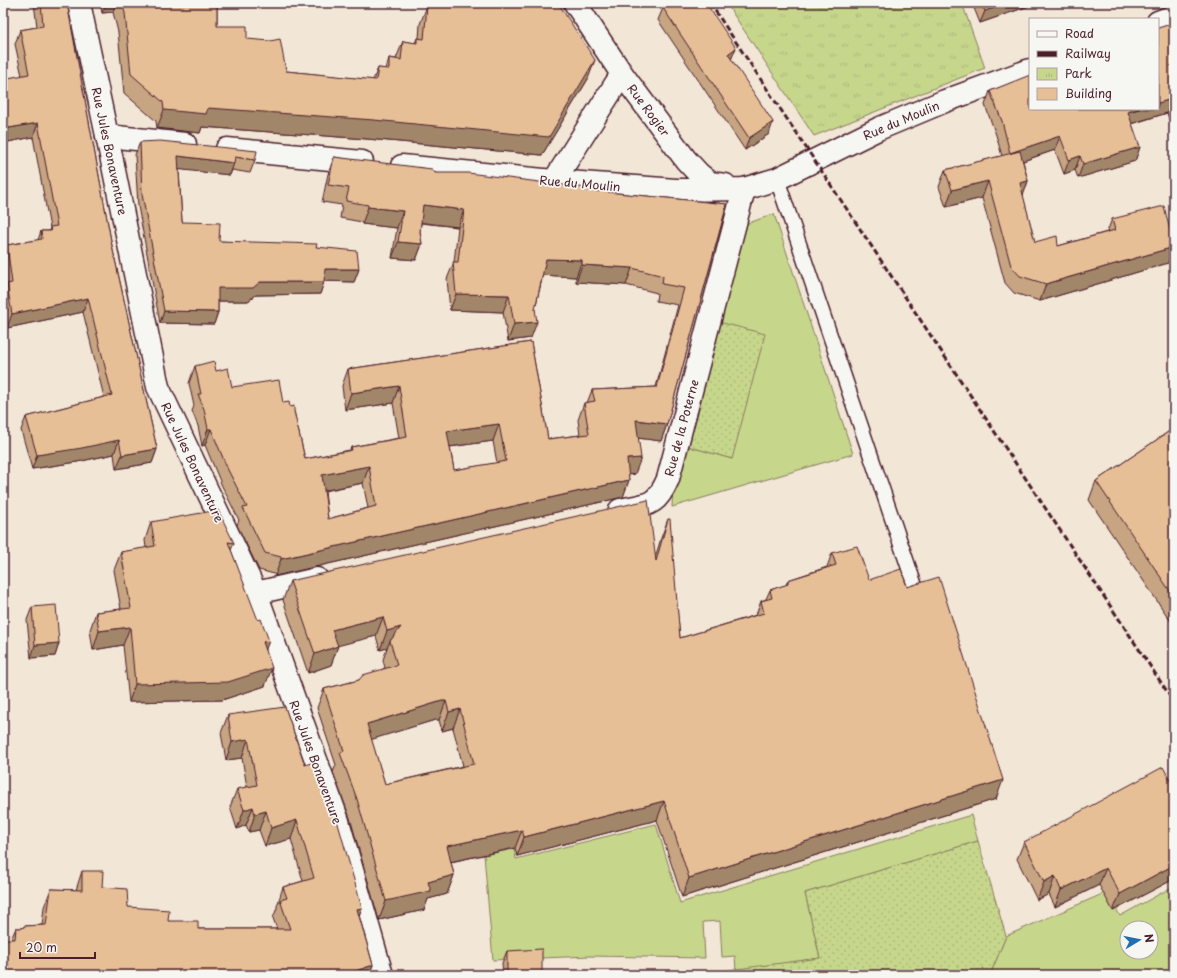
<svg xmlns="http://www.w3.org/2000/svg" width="1177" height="978" font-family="'Playpen Sans',sans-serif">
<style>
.grass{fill:#c6d78c;stroke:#887b5c;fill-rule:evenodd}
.park{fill:url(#park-tufts);stroke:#887b5c}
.garden{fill:url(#garden-dots);stroke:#887b5c}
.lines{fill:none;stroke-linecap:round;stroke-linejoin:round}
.service-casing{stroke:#4a1f2b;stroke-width:17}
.minor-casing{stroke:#4a1f2b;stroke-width:25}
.tertiary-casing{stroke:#4a1f2b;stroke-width:25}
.service{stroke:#f6f6f2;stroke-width:14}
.minor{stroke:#f6f6f2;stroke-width:22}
.tertiary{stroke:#f6f6f2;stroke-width:22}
.rail{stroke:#4a1f2b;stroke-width:3;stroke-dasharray:6 3;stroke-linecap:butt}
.wall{fill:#c7a482;stroke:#4a1f2b;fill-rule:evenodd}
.shaded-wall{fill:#a2866a;stroke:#4a1f2b}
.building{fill:#e7bf97;stroke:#4a1f2b;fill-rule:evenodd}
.labels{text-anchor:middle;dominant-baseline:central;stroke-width:3.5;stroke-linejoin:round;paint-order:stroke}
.street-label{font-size:12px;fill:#4a1f2b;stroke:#f6f6f2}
</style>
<defs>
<pattern id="park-tufts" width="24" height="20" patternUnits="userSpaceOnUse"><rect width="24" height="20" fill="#c6d78c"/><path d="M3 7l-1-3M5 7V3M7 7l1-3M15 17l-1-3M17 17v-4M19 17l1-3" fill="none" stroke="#acb879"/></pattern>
<pattern id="garden-dots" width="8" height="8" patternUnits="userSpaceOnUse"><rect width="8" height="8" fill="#c6d78c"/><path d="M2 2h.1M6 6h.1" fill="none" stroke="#acb879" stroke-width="1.8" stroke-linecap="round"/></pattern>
</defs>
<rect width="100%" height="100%" fill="#f2e6d7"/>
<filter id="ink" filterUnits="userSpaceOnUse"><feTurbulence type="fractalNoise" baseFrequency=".025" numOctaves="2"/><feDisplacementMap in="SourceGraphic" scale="8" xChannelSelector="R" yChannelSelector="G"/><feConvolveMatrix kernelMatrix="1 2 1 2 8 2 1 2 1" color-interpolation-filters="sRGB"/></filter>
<g filter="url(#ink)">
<path class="grass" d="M774 214 853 454 672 507 673 486 684 445 732 459 719 322 743 225Z
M971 815 978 841 805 893 820 958 736 970 735 956 722 957 720 921 703 922 705 958 590 956 493 960 484 855 514 849 516 859 656 824 680 903Z
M1174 886V975H990L1006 936 1107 892 1120 916ZM1127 928H1151V952H1127Z"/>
<path class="park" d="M726 3H962L985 68 814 136Z"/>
<path class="garden" d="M719 322 765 334 732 459 684 445Z
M978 841 1006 936 990 975H706V973L820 958 805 893Z"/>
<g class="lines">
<g class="service-casing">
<path id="service" d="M777 179 915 586"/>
</g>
<g class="minor-casing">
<path id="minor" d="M107 136 158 387 256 593 338 821 382 975
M554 181 622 74
M620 510C648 504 656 507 668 479L744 189
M256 593 317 579"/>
</g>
<g class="tertiary-casing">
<path id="tertiary" d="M79 3 107 136 185 144
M575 3 622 74 686 160 699 174 710 183 725 185
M1158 22 1174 16
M227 149 362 162
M402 166 554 181 676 190 744 189 777 179 878 129 945 101 1030 70"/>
</g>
<use href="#service" class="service"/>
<use href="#minor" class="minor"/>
<use href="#tertiary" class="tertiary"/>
<path class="rail" d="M710 3 1174 702"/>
</g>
<path class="wall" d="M34 3H67L112 246 157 449 152 463 116 469 114 454 77 462 32 469 21 430 26 417 104 397 83 312 7 328 3 305V295L6 287 3 266V257L7 245 38 240 41 231H49L50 228 33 137 3 143V79L22 76 15 44 20 30 37 27Z
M100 3H217V26L247 39 286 71 373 80 378 68 386 69 389 58 396 59 403 41 415 43 417 38H419L420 24 427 6 588 79 542 155 367 139 202 127 200 133 157 128 156 121 124 93 118 32 113 12 102 13Z
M972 3H1030L1029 6 980 23Z
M663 8 769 134 745 150 658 20Z
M1174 23V134L1167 113 1132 124 1140 147 1135 161 1078 178 1075 170 1064 174 1055 150 1023 161 1028 181 1023 196 1035 242 1058 246 1107 232 1112 219 1174 247 1168 263 1040 301 1014 293 1005 283 982 198 946 207 939 187 945 170 1002 156 996 135 985 105 990 91Z
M140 142 255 160 250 173 232 170 230 175 179 169 182 222 219 241 316 247 359 269 354 282 324 281 320 294 256 295 248 301H218V312L214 324 160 323 138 206 135 155Z
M334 157 435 173 587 190 727 204 667 424 661 441 638 438 635 474 628 475 629 480 623 497 275 576 274 574 259 570 237 525 239 520 222 486 205 445 202 446 198 426 192 411 194 406 189 383 195 366 216 371 232 387 283 403 294 411 305 459 350 450 351 447 399 438 393 403 345 410 342 386 348 369 531 342 548 439 580 435 578 420 584 403H587L592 390 656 387 678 305 656 301 657 293 626 285 576 282V277L543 275 535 309 531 338 508 341 503 312 450 310 447 279 454 262 458 227 421 223 420 232 422 244 416 260 392 258 397 228 362 224V222L340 218 342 205 322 202 328 174ZM493 441 497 463 454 470 450 447ZM363 483 368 508 328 519 325 491Z
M1174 428V626L1089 500 1096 481Z
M668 519 680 638 756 615 761 601 766 599 770 590 786 585 788 580 827 567 832 553 869 580 907 587 996 799 682 897 657 820 517 856 515 848 451 862 454 875 447 894 428 899 424 910 379 920 350 818 333 772 336 765 317 708 324 689 359 680 385 668 383 660 387 648 380 650 376 636 338 645 331 665 308 673 283 600 290 581 655 558 661 538ZM435 720H439L442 731 453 728 463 766 385 784 371 739Z
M151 522 234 543 231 550 266 649 265 686 222 700 129 702 123 645 93 650 90 630 96 612 121 609 114 570 121 552 146 548 145 540Z
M32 607 59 643 55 656 31 658 27 620Z
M228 715 305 765 362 908 359 915 373 965 369 975H3L11 939 16 928H23L24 926 42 925 44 907 51 889 76 890 82 871 102 887 128 907 168 921 198 929H277L273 918 277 908V906L283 887 303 881 291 839 265 846 259 830 249 832 246 825 237 829 230 807 237 789 247 787 242 758 226 760 221 733Z
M1174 787V879L1113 911 1099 885 1055 907 1049 894 1037 900 1017 859 1024 842Z
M507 951 542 975H503L502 963Z"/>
<path class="shaded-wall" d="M106 3H116L113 12 102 13Z
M1008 3H1030L1029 6 980 23 985 11Z
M736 48 731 60 728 54Z
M595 60 588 79 542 155 367 139 202 127 200 133 157 128 164 110 208 108Z
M1172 99 1167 113 1123 126 1128 112 1139 109H1158V103Z
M773 122 769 134 745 150 749 138Z
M38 123 33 137 3 143V129Z
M1060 136 1055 150 1005 167 1010 153Z
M1140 147 1135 161 1078 178 1083 164Z
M178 156 234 163 230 175 174 169Z
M1080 156 1075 170 1064 174 1069 160Z
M988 181 982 198 946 207 952 190Z
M1028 181 1022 198 1020 183Z
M423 205 464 210 458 227 417 222Z
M368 207 403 211 397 228 362 224Z
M398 242 422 244 416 260 392 258Z
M1174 247 1168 263 1040 301 1046 284Z
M546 259 582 260 576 277 540 275Z
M582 265 632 268 626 285 576 282Z
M325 269H359L354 282 321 281Z
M260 282H324L320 294 256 295 248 301H214L218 288Z
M456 294 509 295 503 312 450 310Z
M88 298 83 312 7 328 12 314Z
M164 311 218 312 214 324 160 323Z
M537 322 531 338 508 341 514 324Z
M399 386 393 403 345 410 351 393Z
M636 420 667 424 661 441 629 437Z
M499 424 493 441 441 448 447 431Z
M208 429H211L205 445 202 446Z
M119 440 114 454 77 462 32 469 37 455Z
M157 449 152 463 116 469 122 455Z
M641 458 635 474 621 476 627 459Z
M369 466 363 483 316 492 322 475Z
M629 480 623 497 275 576 281 559Z
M383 617 376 636 325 649 332 630Z
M130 627 123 645 93 650 99 631Z
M401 627 390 641 387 648 380 650 387 631Z
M269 641 262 659 263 642Z
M59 643 55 656 31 658 35 645Z
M338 646 331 665 308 673 315 654Z
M272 668 265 686 222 700 129 702 135 684Z
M442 701H446L439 720H435L360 743 367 724Z
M460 709 453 728 442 731 449 712Z
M248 739 242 758 226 760 232 742Z
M1003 780 996 799 682 897 689 878Z
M664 801 657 820 517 856 524 837Z
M253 807 246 825 237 829 244 810Z
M266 811 259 830 249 832 255 814Z
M297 820 291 839 265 846 271 828Z
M522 830 515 848 440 864 447 846Z
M1174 865V879L1113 911 1120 894Z
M1106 868 1099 885 1055 907 1061 890Z
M454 875 447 894 428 899 424 910 379 920 386 901 428 882Z
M1055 876 1049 894 1037 900 1044 882Z
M362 908 355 926 357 909Z
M373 965 369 975H344Z"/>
<path class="building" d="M41 3H67L112 246 157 449 122 455 119 440 82 448 37 455 26 417 112 395 88 298 12 314 7 284 12 283 7 245 42 239 41 231H51L50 227 57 226 38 123 3 129V79L29 74 20 30 43 26Z
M122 3H217V26H247V39L270 41 280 39 286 71 376 80 378 68 389 69V58L401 60 403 41 417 43V38L424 39 427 6 432 3H558L595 60 549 137 374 120 208 108 206 114 164 110 163 102 131 74 125 13Z
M669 3H706L736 48 728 54 773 122 749 138 663 8Z
M981 3H1008L985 11Z
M1174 23V104L1172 99 1158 103V28Z
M1030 75V109H1139L1128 112 1140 147 1083 164 1080 156 1069 160 1060 136 1010 153 1002 121 990 91Z
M160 141 257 151 255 160 235 157 234 163 178 156 182 222 220 223 219 241 317 244 316 247 357 251 359 269H325L324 282H260L253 288H218V312L164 311 142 194 140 142Z
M1020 151 1028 181 1020 183 1035 242 1057 236 1058 246 1115 230 1112 219 1164 206 1174 247 1046 284 1020 276 1011 266 988 181 952 190 945 170Z
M334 157 432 169 435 173H468L587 188V190L727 204 667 424 636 420 641 458 627 459 629 480 281 559V557L265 553 243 508 247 507 228 470 211 429H208L204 409 198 394H201L195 366 214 361 216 371 228 368 232 387 279 380 283 403 289 402 290 407 294 406V411L305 459 352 450 351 447 407 437 399 386 351 393 348 369 531 342 548 439 589 434 584 403 595 401 592 390 657 387 684 288 662 284 663 276 632 268 582 265V260L546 259 535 309 537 322 514 324 509 295 456 294 453 262H458L464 210 423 205 420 232 422 244 398 242 403 211 368 207V205L346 201 349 188 328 185ZM499 424 506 461 454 470 447 431ZM369 466 376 506 328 519 322 475Z
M1174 428V597L1096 481Z
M648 500 656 561 668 519H670L680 638 764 613 761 601 772 598 770 590 788 584V580L836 565 832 553 857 546 869 580 901 569 907 587 939 577 1003 780 689 878 664 801 524 837 522 830 447 846 454 875 428 882 431 891 386 901 357 799 340 753 344 751 324 689 359 680 363 675 397 665 390 641 401 627 387 631 383 617 332 630 338 646 315 654 290 581ZM442 701H446L449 712 460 709 474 764 385 784 367 724Z
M218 510 234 543 228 542 258 620 261 619 269 641 263 642 272 668 228 682 135 684 130 627 99 631 96 612 131 608 121 552 155 546 151 522Z
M56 605 59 643 35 645 32 607Z
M285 707 305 765 317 761 333 806 362 908 357 909 373 965 344 975H3V939H15L16 928H23L24 926 46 925 51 889 82 890V871H103L102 887 127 889 128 907 169 910 168 921H198V929H290L280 900 287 898 283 887 314 878 297 820 271 828 266 811 255 814 253 807 244 810 237 789 257 785 248 739 232 742 228 715Z
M1163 767 1174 787V865L1120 894 1106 868 1061 890 1055 876 1044 882 1024 842Z
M542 949V975H507V951Z"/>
</g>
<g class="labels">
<g class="street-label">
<text transform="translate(649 110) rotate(53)">Rue Rogier</text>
<text transform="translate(901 120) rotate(-23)">Rue du Moulin</text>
<text transform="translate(110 151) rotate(78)">Rue Jules Bonaventure</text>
<text transform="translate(580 183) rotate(5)">Rue du Moulin</text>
<text transform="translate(681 428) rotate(-75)">Rue de la Poterne</text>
<text transform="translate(193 462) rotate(65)">Rue Jules Bonaventure</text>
<text transform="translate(316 762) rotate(70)">Rue Jules Bonaventure</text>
</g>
</g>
<rect width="1177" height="978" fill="none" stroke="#f6f6f2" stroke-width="16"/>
<rect x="8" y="8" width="1161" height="962" fill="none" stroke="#4a1f2b" stroke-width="1.5" filter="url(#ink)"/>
<rect x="1029" y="18" width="130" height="92" fill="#f6f6f2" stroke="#b1a0a2"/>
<rect x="1037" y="31" width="20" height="6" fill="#f6f6f2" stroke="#b1a0a2"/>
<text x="1065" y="38" font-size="12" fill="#4a1f2b">Road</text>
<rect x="1037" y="51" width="20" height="6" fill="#4a1f2b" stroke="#b1a0a2"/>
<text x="1065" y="58" font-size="12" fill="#4a1f2b">Railway</text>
<rect x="1037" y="68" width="20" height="12" fill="url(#park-tufts)" stroke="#b1a0a2"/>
<text x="1065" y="78" font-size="12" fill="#4a1f2b">Park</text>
<rect x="1037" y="88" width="20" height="12" fill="#e7bf97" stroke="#b1a0a2"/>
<text x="1065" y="98" font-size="12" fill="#4a1f2b">Building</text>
<g transform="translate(1139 940) rotate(80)"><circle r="19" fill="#f6f6f2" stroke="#b1a0a2"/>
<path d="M0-3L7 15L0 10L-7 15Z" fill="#1f6fb2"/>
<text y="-6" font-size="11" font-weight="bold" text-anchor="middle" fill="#4a1f2b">N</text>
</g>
<path d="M20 952v6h75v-6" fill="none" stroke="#4a1f2b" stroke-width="2"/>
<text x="26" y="952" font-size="12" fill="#4a1f2b" stroke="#f6f6f2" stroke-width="3" paint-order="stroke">20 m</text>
</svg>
